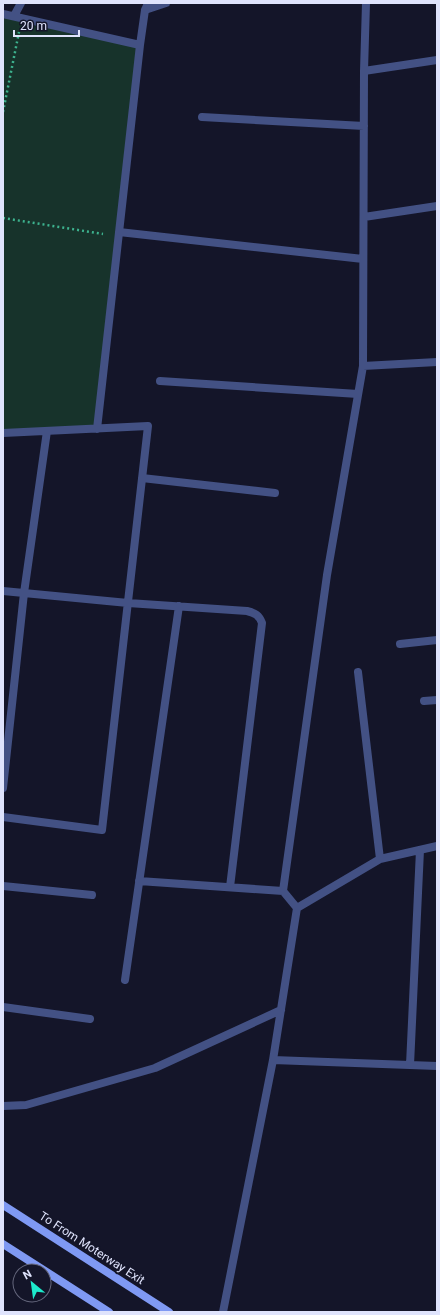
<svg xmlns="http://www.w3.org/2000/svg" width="440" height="1315" font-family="Roboto,sans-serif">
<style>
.green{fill:#17332b}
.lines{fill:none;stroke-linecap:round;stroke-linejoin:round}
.path{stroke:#3db28e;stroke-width:2.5;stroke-dasharray:2 3;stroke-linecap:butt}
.minor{stroke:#435184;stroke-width:8}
.secondary{stroke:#7f99f3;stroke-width:8}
.labels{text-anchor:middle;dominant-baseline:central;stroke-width:4;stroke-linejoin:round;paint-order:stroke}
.street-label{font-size:12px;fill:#dfe3fc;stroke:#141529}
</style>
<rect width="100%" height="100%" fill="#141529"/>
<path class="green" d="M3 14 140 45 97 429 3 433Z"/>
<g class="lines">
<path class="path" d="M3 112 19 32
M3 218 103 234"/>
<path class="minor" d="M145 10 166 3
M3 14 140 45
M14 16 21 3
M364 71 437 60
M202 117 364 126
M364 217 437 206
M119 232 363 259
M363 366 437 362
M160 381 358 394
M97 429 140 45 145 10 148 3
M3 433 148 426 102 830 3 817
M142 478 275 493
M3 591 128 603 247 611C255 613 259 615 262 623L230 887
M400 644 437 640
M358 672 380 859
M424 701 437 700
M3 788 24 593 47 431
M139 881 283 891
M3 886 92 895
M297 908 380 859 437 846
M125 980 179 606
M3 1007 90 1019
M273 1060 437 1066
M410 1065 420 850
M3 1106 26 1105 155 1068 281 1010
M223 1312 273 1060 297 908 283 891 327 575 363 366 364 71 366 3"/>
<path class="secondary" d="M3 1205 169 1312
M3 1244 109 1312"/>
</g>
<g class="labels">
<g class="street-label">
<text transform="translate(92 1248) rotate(33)">To From Moterway Exit</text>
</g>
</g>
<rect width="440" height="1315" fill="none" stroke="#dfe3fc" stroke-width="8"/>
<g transform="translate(32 1283) rotate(331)"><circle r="19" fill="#141529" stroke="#65677d"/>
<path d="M0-3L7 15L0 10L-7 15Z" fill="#1deacb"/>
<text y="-6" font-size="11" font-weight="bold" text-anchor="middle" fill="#dfe3fc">N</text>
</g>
<path d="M14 30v6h65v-6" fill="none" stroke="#dfe3fc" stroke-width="2"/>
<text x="20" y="30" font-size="12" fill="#dfe3fc" stroke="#141529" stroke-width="3" paint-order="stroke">20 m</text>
</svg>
